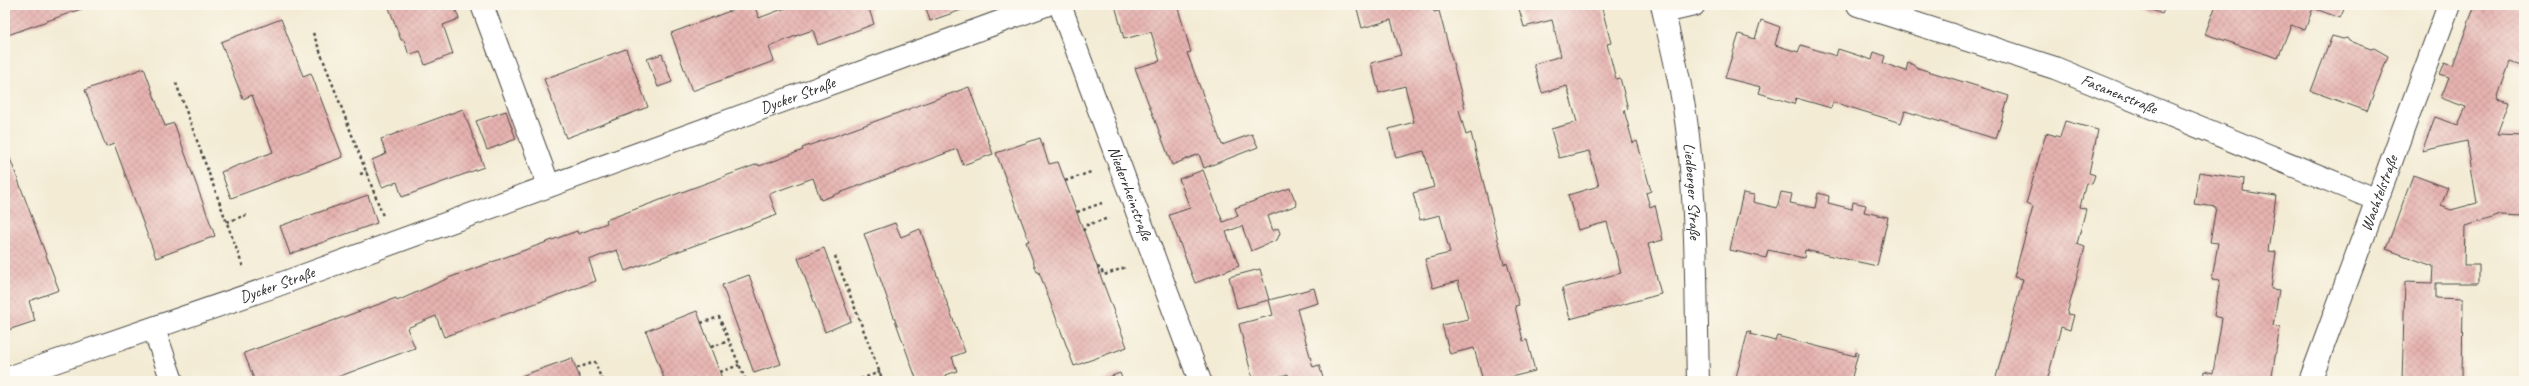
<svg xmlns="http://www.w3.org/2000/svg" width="2529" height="386" font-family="Caveat,sans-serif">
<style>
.building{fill:url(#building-cross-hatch)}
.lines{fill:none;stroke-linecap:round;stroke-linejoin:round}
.minor-casing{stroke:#494844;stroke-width:24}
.secondary-casing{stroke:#494844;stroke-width:24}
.path{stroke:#494844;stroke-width:2.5;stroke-dasharray:3 3;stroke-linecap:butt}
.minor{stroke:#fff;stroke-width:22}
.secondary{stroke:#fff;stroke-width:22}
.labels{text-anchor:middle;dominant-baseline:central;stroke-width:4;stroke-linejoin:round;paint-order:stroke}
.street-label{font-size:16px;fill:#2b2b2b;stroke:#fbf7ec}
</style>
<defs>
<pattern id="building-cross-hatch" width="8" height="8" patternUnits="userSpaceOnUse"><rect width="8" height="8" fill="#e6b2b0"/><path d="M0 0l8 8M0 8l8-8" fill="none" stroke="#c59998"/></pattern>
</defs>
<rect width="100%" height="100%" fill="#fbf7ec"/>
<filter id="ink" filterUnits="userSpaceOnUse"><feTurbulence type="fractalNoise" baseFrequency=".025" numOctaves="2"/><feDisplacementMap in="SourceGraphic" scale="8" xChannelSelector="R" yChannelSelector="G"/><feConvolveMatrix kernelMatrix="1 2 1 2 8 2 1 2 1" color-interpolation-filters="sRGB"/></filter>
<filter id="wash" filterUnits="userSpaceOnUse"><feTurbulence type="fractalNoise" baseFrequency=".012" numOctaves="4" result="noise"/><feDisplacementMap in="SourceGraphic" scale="16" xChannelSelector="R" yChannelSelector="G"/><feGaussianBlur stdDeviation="0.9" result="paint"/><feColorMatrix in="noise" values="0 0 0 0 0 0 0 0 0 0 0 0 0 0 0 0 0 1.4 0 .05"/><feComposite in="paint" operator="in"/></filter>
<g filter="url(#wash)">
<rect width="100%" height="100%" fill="#f3ebd4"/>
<g id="blocks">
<path class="building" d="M5 5H92L5 36Z
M388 5H454L459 19 443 25 453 54 425 65 420 51 409 55 404 40H401Z
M746 5H754L759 18 788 7 787 5H881L869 9 874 24 818 45 813 30 798 35 769 47 774 61 692 91 671 33Z
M934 5H969L970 7 930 21 926 8Z
M1115 5H1177L1191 52 1187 53 1222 145 1252 134 1258 147 1204 168 1199 154 1172 165 1135 68 1160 61 1151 32 1124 39Z
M1356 5H1432L1434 12 1439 11 1465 108 1459 110 1466 135 1471 133 1504 264 1507 263 1519 305 1515 306 1523 341 1527 340 1535 371 1495 381H1483L1474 348 1450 354 1442 325 1468 319 1458 281 1433 288 1425 259 1450 253 1440 215 1420 220 1413 193 1434 187 1424 151 1396 158 1389 129 1414 122 1405 86 1379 93 1371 63 1401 55 1391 20 1362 28Z
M1518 5H1601L1611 43 1607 44 1616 79 1620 78 1628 109 1624 110 1633 143 1637 141 1651 191 1646 193 1650 207 1655 205 1663 240 1648 244 1661 294 1570 319 1562 288 1621 273 1607 222 1578 230 1568 195 1599 186 1589 151 1559 158 1551 129 1577 122 1567 86 1542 93 1534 64 1561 56 1552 20 1524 27Z
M2139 5H2166L2162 14Z
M2216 5H2290L2296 7 2297 5H2346L2340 18 2313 8 2305 30 2291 25 2278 58 2205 34Z
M2475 5H2524V59L2521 66 2510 62 2497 99 2509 102 2497 134 2524 135V216L2501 215 2465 226 2464 265H2479V283H2436V298L2463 299 2462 381H2402L2405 282 2432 283 2433 266 2386 249 2413 175 2448 188 2441 206 2451 210 2477 203 2467 141 2422 151 2435 117 2458 125 2466 107 2441 98 2449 77 2440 74 2445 62 2453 65Z
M281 19 303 76 311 73 343 157 231 198 221 172 273 152 252 95 243 99 221 42Z
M1761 20 1780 27 1775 45 1798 52 1801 45 1836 56 1838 49 1872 60 1874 52 1885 56 1883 63 1906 71 1908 62 1918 68 2009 96 1996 139 1905 111 1901 123 1833 102 1831 108 1796 98 1794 104 1759 93 1761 87 1725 78 1739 34 1755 39Z
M2332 36 2343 39 2347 38 2349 41 2371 49 2374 48 2388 56 2367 111 2311 91Z
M626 49 648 107 566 138 544 79Z
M662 54 672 82 658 87 647 59Z
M144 68 165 126 174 123 215 236 156 258 114 144 106 147 85 90Z
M969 87 993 154 963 165 957 149 821 200 813 178 769 194 777 215 625 271 617 250 602 255 589 260 596 281 444 337 436 316 407 328 415 348 327 381H250L254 379 244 353 396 298 397 301 451 277 577 231 578 234 607 223 606 220 758 164 759 166 774 161 803 150 802 148Z
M463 109 484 167 402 197 397 182 382 187 372 160 386 154 381 139Z
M506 111 516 139 487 150 476 121Z
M2065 121 2098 130 2089 173 2095 175 2092 184 2086 183 2080 207 2086 209 2077 244 2085 247 2067 314 2074 315 2070 330 2061 327 2047 381H1995L2023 279 2014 277 2033 207 2026 204 2046 133 2060 137Z
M1040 138 1049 164 1058 162 1127 347 1074 366 1039 272H1037L1026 242 1029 241 996 153Z
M5 145 59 290 29 301 35 321 5 331Z
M1203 170 1223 222 1238 216 1235 208 1290 188 1297 205 1268 216 1273 231 1278 228 1280 233 1277 240 1251 251 1242 226 1226 232 1239 266 1195 283 1169 215 1190 208 1179 179Z
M2199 172 2244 179 2243 191 2276 196 2268 251 2276 252 2271 289 2279 290 2273 326 2280 327 2271 381H2203L2204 371 2213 373 2222 318 2214 316 2220 280 2212 279 2218 243 2210 242 2216 207 2194 204Z
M1781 192 1792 194 1790 203 1815 208 1818 193 1829 196 1828 203 1852 209 1853 202 1866 205 1864 212 1888 217 1877 266 1805 250 1804 258 1768 250 1766 258 1730 250 1743 193 1754 195 1753 202 1777 208Z
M368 195 377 223 290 254 280 226Z
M895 223 901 237 920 229 965 352 952 357 957 371 946 375 948 381H917L864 234Z
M824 248 851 321 825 332 798 258Z
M1260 269 1269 300 1237 308 1229 277Z
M749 275 781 364 754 373 722 285Z
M1314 288 1318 303 1297 309 1313 367 1319 365 1324 381H1290L1288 374 1264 381H1253L1239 324 1273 315 1269 300Z
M697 311 723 381H665L646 331Z
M1748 331 1751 332 1750 334 1775 341 1777 336 1855 356 1856 352 1858 353 1851 381H1735Z
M572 358 581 381H523L521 376Z
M1120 373 1123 381H1098Z"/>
</g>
</g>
<g filter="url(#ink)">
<use href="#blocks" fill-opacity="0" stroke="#494844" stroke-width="1"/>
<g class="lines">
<g class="minor-casing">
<g id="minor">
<path d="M482 5 549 186"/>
<path id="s1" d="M1662 5C1672 48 1683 92 1688 136 1697 217 1696 300 1698 381"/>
<path id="s2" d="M1858 5 2055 68 2375 199"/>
<path d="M1664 12 1694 5"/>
<path d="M154 329 172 381"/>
<path id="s3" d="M5 379 272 287 1046 5"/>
<path id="s4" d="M2310 381 2449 5"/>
</g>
</g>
<g class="secondary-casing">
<g id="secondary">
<path id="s5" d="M1060 5 1200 381"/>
</g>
</g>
<path class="path" d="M313 33 383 216
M176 83 243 267
M360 174 367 172
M1065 181 1091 172
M1077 212 1102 203
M227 222 249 214
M1083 231 1087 225 1109 218
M835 256 883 381
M1097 267 1100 268 1104 275 1126 267
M701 323 719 317 746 381
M711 347 729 341
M577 368 595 362 602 381
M720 372 739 365
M855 381 880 372"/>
<use href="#minor" class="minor"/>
<use href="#secondary" class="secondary"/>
</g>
</g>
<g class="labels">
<g class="street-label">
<text stroke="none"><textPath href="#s2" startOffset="276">Fasanenstraße</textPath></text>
<text stroke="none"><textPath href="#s3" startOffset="842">Dycker Straße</textPath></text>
<text stroke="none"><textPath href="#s1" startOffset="189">Liedberger Straße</textPath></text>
<text stroke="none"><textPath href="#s5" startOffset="201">Niederrheinstraße</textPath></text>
<text stroke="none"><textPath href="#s4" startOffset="200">Wachtelstraße</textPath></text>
<text stroke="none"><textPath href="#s3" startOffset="288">Dycker Straße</textPath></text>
</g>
</g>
<rect width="2529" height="386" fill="none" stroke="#fbf7ec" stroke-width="20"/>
</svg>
